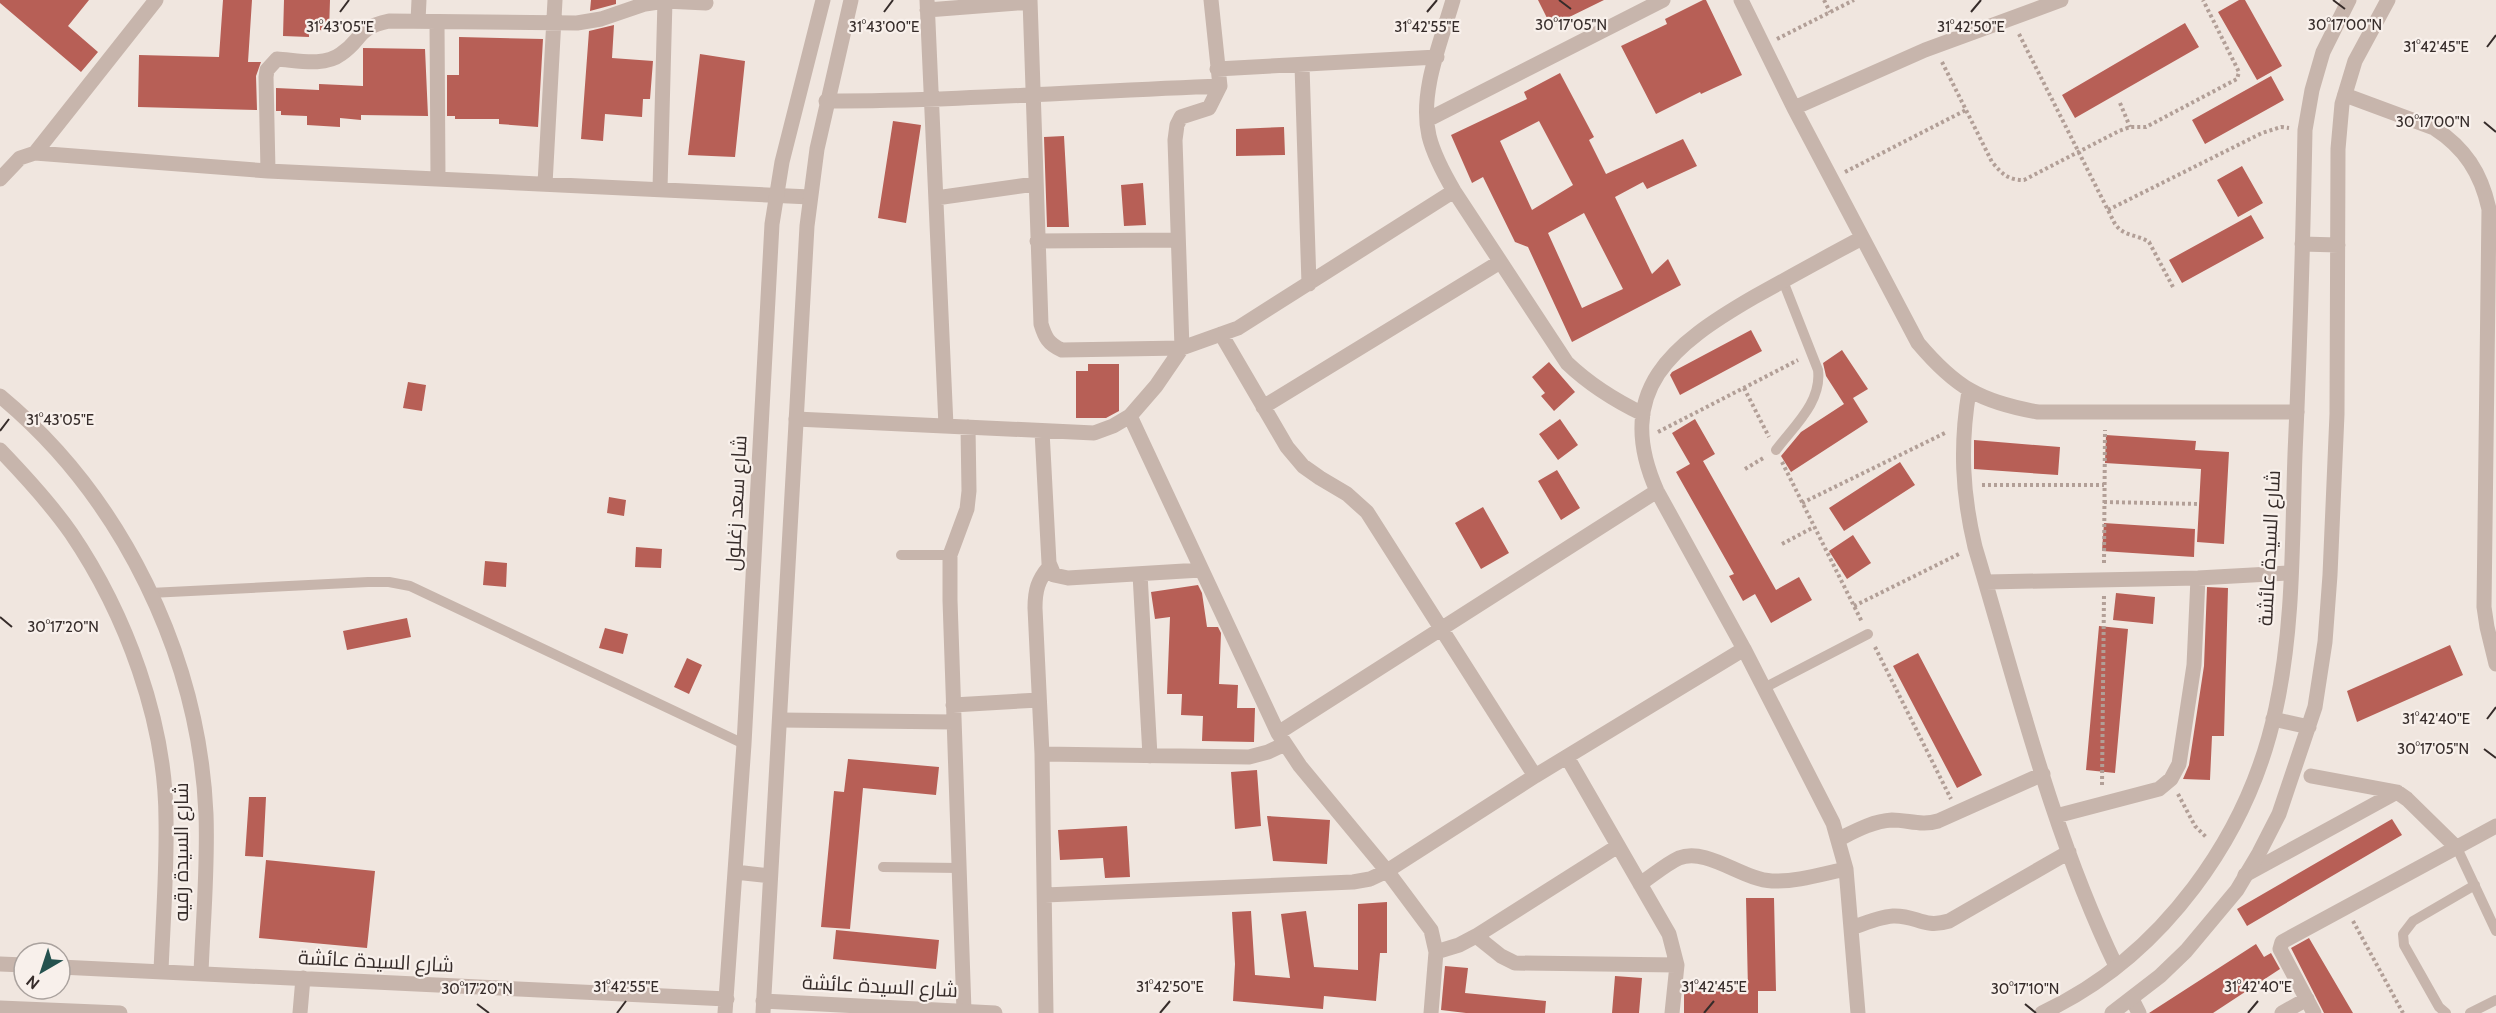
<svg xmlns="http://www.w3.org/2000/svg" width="2496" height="1013" font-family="Cabin,Cairo,sans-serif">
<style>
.building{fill:#b75f56;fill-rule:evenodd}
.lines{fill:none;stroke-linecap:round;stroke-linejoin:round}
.path{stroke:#b29f97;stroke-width:4;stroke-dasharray:3 3;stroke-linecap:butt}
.service{stroke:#c7b5ac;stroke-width:10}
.minor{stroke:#c7b5ac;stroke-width:15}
.tertiary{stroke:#c7b5ac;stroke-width:15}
.ticks{fill:none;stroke:#362c2a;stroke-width:2}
.labels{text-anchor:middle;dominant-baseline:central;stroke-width:4.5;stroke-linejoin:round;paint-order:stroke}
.street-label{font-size:20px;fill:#362c2a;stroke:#f8f0eb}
.ticks-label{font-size:15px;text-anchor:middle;fill:#362c2a;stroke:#f8f0eb;stroke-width:4.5;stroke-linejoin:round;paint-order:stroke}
</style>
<rect width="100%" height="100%" fill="#f0e6df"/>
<path class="building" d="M0 0H89L68 26 98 52 81 72 0 3Z
M223 0H252L248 62H261L256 76 257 110 138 107 139 55 219 57Z
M284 0H330L329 31 309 29V37L283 36Z
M591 0H616V4L590 11Z
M1538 0H1604L1551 26Z
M1703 0H1706L1742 75 1701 94 1700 92 1656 114 1621 46 1667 24 1665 19Z
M2239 0H2245L2282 66 2257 80 2218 12Z
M2185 23 2199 47 2075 118 2062 95Z
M614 25 612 58 653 61 650 99H643L642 117 605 114 603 141 581 139 589 31Z
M459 37 543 39 538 127 499 124V119H455V116H447V75H459Z
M363 48 425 49 428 116 361 115V120L340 118V127L307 125V116L281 115V111H276V88L319 90V84L363 86Z
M700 54 745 61 735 157 688 155Z
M1560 73 1594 137 1589 140 1606 174 1683 139 1697 166 1647 189 1643 182 1615 197 1652 274 1668 259 1681 285 1572 342 1528 247 1515 242 1483 177 1472 183 1451 135 1527 99 1524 92ZM1539 121 1573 185 1532 210 1500 141ZM1584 213 1623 289 1582 308 1548 233Z
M2271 76 2284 100 2205 144 2192 120Z
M893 121 921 125 906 223 878 218Z
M1284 127 1285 155 1236 156V129Z
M1064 136 1069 227H1047L1044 137Z
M2242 166 2263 203 2238 217 2217 180Z
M1143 183 1146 225 1124 226 1121 185Z
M2251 215 2264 238 2182 283 2169 260Z
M1751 330 1762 351 1680 395 1670 375 1672 372Z
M1842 350 1868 389 1853 398 1868 422 1791 472 1781 456 1801 432 1844 404 1826 376 1823 363Z
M1549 362 1575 392 1554 411 1541 396 1545 393 1532 377Z
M1088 364H1119V411L1106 418H1076V371H1088Z
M408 382 426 385 422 411 403 408Z
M1560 419 1578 445 1558 460 1539 434Z
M1695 419 1715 454 1703 461 1776 590 1799 577 1812 600 1771 623 1755 594 1743 601 1729 576 1734 574 1676 472 1690 464 1672 433Z
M2106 435 2196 441 2195 450 2229 452 2224 544 2197 542 2201 469 2105 463Z
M1974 440 2060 447 2058 475 1974 469Z
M1900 462 1915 485 1844 531 1829 508Z
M1557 470 1580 508 1561 520 1538 481Z
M609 497 626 500 624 516 607 513Z
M1483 507 1509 553 1481 569 1455 523Z
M2104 523 2195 529 2194 557 2102 551Z
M1853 535 1871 563 1847 579 1829 551Z
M636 547 662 549 661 568 635 567Z
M485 561 507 563 506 587 483 585Z
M1198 585 1202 593 1207 627H1218L1221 633 1219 684 1238 685 1237 708H1255L1254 742 1202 741 1203 716 1181 715 1182 694H1167L1170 617 1155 619 1151 592Z
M2207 587 2228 588 2224 736H2212L2210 780 2183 779 2189 765 2204 666Z
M2116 593 2155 597 2153 624 2113 620Z
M407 618 411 637 347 650 343 631Z
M2099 626 2128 629 2115 773 2086 770Z
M605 628 628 634 623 654 599 648Z
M2450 645 2463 675 2357 722 2347 691Z
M1918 653 1982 775 1957 788 1893 666Z
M687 658 702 665 689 694 674 687Z
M848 759 939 767 936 795 863 788 850 929 821 927 834 791 844 792Z
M1257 770 1261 826 1235 829 1231 772Z
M249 797H266L263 857 245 856Z
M1267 816 1330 820 1327 864 1273 861Z
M2392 819 2402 835 2247 926 2237 909Z
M1127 826 1130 877 1105 878 1103 858 1060 860 1058 830Z
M266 860 375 871 367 948 259 938Z
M1746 898H1774L1776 991H1758V1013H1684V991L1748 990Z
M1387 902V953H1380L1376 1001 1324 996 1323 1009 1233 1001 1235 964 1232 912 1251 911 1255 975 1290 978 1281 914 1306 911 1314 967 1358 970V904Z
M836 930 939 940 936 969 833 959Z
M2309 938 2353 1013H2324L2291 948Z
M2256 944 2264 957 2271 953 2280 969 2213 1013H2149Z
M1445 966 1468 968 1465 993 1546 1001 1545 1013H1466L1441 1010Z
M1615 976 1642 978 1639 1013H1612Z"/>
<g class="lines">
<path class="path" d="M1824 0 1830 12
M2019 34 2115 224C2124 237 2137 234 2149 242L2173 287
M1777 39 1854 0
M1942 62 1992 162C2002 174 2008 180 2024 180L2119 131 2130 127H2146L2237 79 2239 72 2203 0
M2120 103 2130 127
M1845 172 1966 110
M2108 210 2262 133 2281 127 2289 128
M1744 388 1769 437
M1658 432 1798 360
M1782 462 1862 622
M1745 469 1765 457
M1982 485H2104
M2104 502 2200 504
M1802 503 1947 432
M1782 544 1814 527
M2104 563 2105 430
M1854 606 1961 553
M1875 647 1951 799
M2102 785 2104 595
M2178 794 2195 826 2206 837
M2353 921 2403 1013"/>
<path class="service" d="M1776 450C1794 426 1822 402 1818 370L1783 281
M901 555H950
M150 593 368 582H389L410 586 744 744
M1764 688 1868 634
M2457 848 2496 931
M883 867 959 868
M2446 1013 2439 1007 2404 945 2403 934 2413 921 2475 885
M2470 1013 2496 1000"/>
<path class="minor" d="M927 0 946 426
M1030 0 1041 324C1045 337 1048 344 1062 350L1182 348 1238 328 1454 191
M1453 0C1441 42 1419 92 1429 136 1434 156 1444 174 1454 191L1567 363C1590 385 1614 400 1643 414
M1741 0 1794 108 1918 343C1956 388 1981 402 2038 412H2297
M927 10 1030 2
M418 21 419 0
M437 22 438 179
M1302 66 1309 284
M1217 69 1437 57
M2345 95 2434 128C2465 148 2481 173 2489 209L2484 607 2487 627 2496 664
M826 101C958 101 1089 91 1220 86
M1794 108 1925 50 2061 0
M1427 120 1663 0
M35 153 156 0
M268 171 266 77 267 70 277 59C296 60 324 67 341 54 363 39 356 28 389 21L577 23 601 19 645 4 665 1 706 3
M0 179 20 158 35 153 268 171 810 197
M545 184 555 0
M660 189 665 0
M936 198 1035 184
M1037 241 1178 240
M1221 334 1287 447 1303 466 1320 478 1347 494 1367 512 1535 776
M1969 391C1960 445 1962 493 1975 547 2017 687 2052 833 2116 966
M1263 407 1500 262
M1130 416 1278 733 1300 766 1387 871 1431 930 1436 952 1431 1013
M796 419 1094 433 1113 426 1130 416 1156 386 1182 348 1175 140 1177 125 1181 117 1209 108 1220 86 1211 0
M1042 431 1049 563 1054 575 1068 578 1201 570
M1140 574 1150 756
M1986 582 2198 578 2290 573
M953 705 1039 700
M780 720 954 722
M1278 733 1657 491
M1042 754 1249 757 1268 752 1285 744
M1567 757 1669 934 1677 965 1672 1013
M2311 776 2397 792 2407 799 2457 848
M2056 816 2159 789 2171 779 2179 764 2194 665 2198 578
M1839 839C1855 831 1873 821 1892 820 1908 820 1922 826 1938 821L2043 774
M2245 875 2397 792
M1640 884C1652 876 1666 864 1679 858 1707 847 1743 880 1772 881 1796 882 1822 874 1846 869
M1045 895 1353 882 1370 879 1387 871 1535 776 1744 649
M1852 928C1865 923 1879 917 1893 916 1917 915 1923 929 1949 921L2069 852
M1476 936 1501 956 1515 963 1677 965
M1436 952 1459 945 1476 936 1618 846
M2132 999 2139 1013
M964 1011 950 600V555L967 509 969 491 968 427
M1046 1013 1042 754 1035 608C1035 590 1038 580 1049 567
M1858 1013 1846 869 1833 823 1744 649 1657 491C1612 390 1673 344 1754 297 1790 277 1826 257 1862 238
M2282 1013 2307 999
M2314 1013 2280 949 2282 942 2496 826"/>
<path class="tertiary" d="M2302 244 2338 245
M0 396C122 497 199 656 206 814 208 867 203 921 201 973
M0 450C25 476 50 503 71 533 126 614 166 722 166 820 167 870 163 921 161 971
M2273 719 2309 727
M735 872 770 876
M0 964 24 965
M60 967 727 999
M763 1001 995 1013
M0 1008 120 1013
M300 1013 303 978
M725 1013 744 744 772 224 782 162 823 0
M763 1013 807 226 817 149 851 0
M2042 1013C2162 957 2249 836 2276 708 2294 625 2292 538 2295 454 2300 346 2303 238 2305 130L2312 90 2323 52 2349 0
M2112 1013 2160 976 2186 951 2237 890 2259 853 2279 814 2315 707 2325 642 2330 575 2337 414 2338 149 2342 104 2355 61 2388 0"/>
</g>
<path class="ticks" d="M1559 0 1571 9M2333 0 2345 9M340 12 349 0M884 12 893 0M1427 12 1437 0M1971 12 1981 0M2487 47 2496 35M2484 122 2496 132M0 431 9 419M0 617 12 627M2487 719 2496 707M2484 749 2496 758M477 1004 489 1013M2025 1004 2036 1013M617 1013 626 1001M1160 1013 1170 1001M1704 1013 1714 1001M2248 1013 2258 1001"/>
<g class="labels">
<g class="street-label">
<text transform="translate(736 503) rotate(-87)">شارع سعد زغلول</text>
<text transform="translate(2269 548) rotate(-87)">شارع السيدة عائشة</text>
<text transform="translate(181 852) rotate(-90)">شارع السيدة رقيه</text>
<text transform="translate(376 961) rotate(3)">شارع السيدة عائشة</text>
<text transform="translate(880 986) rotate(3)">شارع السيدة عائشة</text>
</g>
</g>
<g class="ticks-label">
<text x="2345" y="30">30°17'00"N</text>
<text x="1571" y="30">30°17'05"N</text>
<text x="340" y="32">31°43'05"E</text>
<text x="884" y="32">31°43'00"E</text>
<text x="1427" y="32">31°42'55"E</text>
<text x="1971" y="32">31°42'50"E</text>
<text x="2436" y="52">31°42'45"E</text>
<text x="2433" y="127">30°17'00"N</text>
<text x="60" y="425">31°43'05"E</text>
<text x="63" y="632">30°17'20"N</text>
<text x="2436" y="724">31°42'40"E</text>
<text x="2433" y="754">30°17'05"N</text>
<text x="626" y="992">31°42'55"E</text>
<text x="1170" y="992">31°42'50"E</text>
<text x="1714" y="992">31°42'45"E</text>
<text x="2258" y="992">31°42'40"E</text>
<text x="477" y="994">30°17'20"N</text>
<text x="2025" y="994">30°17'10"N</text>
</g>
<g transform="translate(42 971) rotate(219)"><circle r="28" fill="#f8f0eb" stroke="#aaa29e" stroke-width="1.5"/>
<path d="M0-4.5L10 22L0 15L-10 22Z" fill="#25524f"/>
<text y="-9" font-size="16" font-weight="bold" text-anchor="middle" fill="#362c2a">N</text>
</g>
</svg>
